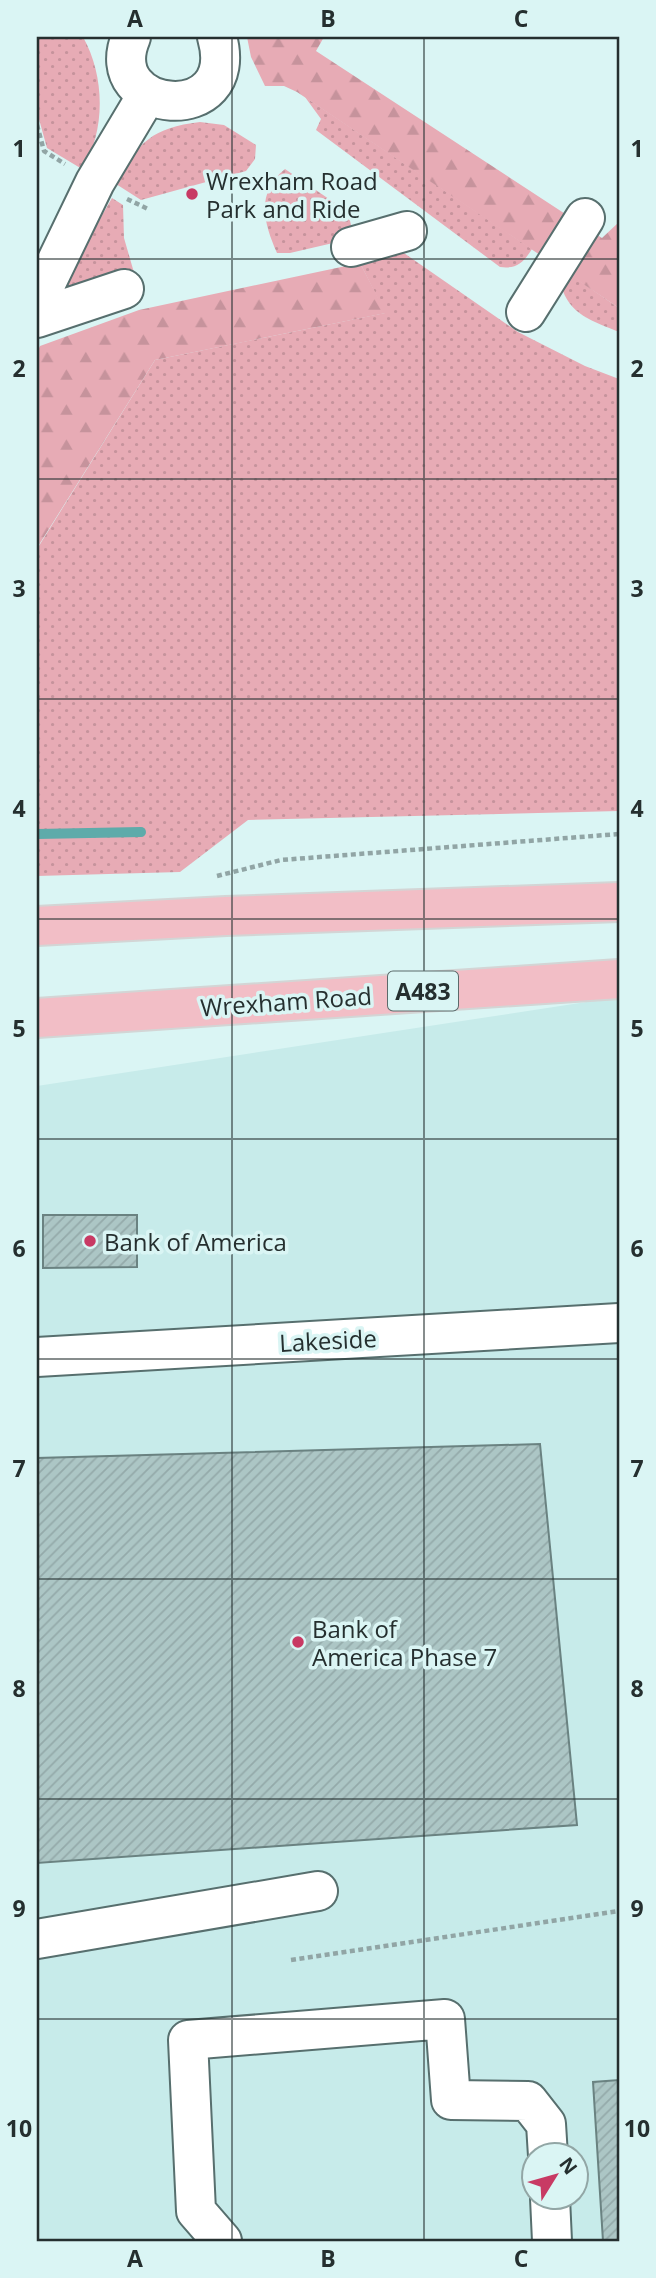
<svg xmlns="http://www.w3.org/2000/svg" width="656" height="2278" font-family="'Open Sans',sans-serif">
<style>
.built{fill:#c7ebea;fill-rule:evenodd}
.grass{fill:url(#grass-dots)}
.forest{fill:url(#forest-firs)}
.lines{fill:none;stroke-linecap:round;stroke-linejoin:round}
.stream{stroke:#5eabaa;stroke-width:10}
.building{fill:url(#building-hatch);stroke:#6a8281;stroke-width:2}
.minor-casing{stroke:#576f6e;stroke-width:42}
.highway-casing{stroke:#d3d5d5;stroke-width:42}
.path{stroke:#91a5a5;stroke-width:4.5;stroke-dasharray:5 3.5;stroke-linecap:butt}
.minor{stroke:#fff;stroke-width:38}
.highway{stroke:#f2bec6;stroke-width:38}
.grid{fill:none;stroke:#252f2f;stroke-width:2;stroke-opacity:0.55}
.poi-dot{fill:#c83a64;stroke:#daf5f4;stroke-width:2.5}
.labels{text-anchor:middle;dominant-baseline:central;stroke-width:7;stroke-linejoin:round;paint-order:stroke}
.shield{fill:#daf5f4;stroke:#5b6a6a;stroke-width:2}
.shield-label{font-size:23px;font-weight:bold;fill:#252f2f}
.poi-label{font-size:24px;fill:#252f2f;stroke:#daf5f4;text-anchor:start}
.street-label{font-size:24px;fill:#252f2f;stroke:#daf5f4}
.neatline{fill:none;stroke:#252f2f;stroke-width:2.5}
.grid-label{font-size:23px;text-anchor:middle;font-weight:bold;fill:#252f2f}
</style>
<defs>
<pattern id="grass-dots" width="8" height="8" patternUnits="userSpaceOnUse" patternTransform="scale(1.75)"><rect width="8" height="8" fill="#e7abb5"/><path d="M2 2h.1M6 6h.1" fill="none" stroke="#c6939c" stroke-width="1.8" stroke-linecap="round"/></pattern>
<pattern id="forest-firs" width="22" height="20" patternUnits="userSpaceOnUse" patternTransform="scale(1.75)"><rect width="22" height="20" fill="#e7abb5"/><path d="M5 1l3.5 6h-7zM16 11l3.5 6h-7z" fill="#c6939c"/></pattern>
<pattern id="building-hatch" width="6" height="6" patternUnits="userSpaceOnUse" patternTransform="scale(1.75)"><rect width="6" height="6" fill="#acc6c5"/><path d="M-1 1l2-2M0 6l6-6M5 7l2-2" fill="none" stroke="#94aaaa"/></pattern>
</defs>
<rect width="100%" height="100%" fill="#daf5f4"/>
<path class="built" d="M619 997V2241H37V1086ZM534 2156H576V2198H534Z"/>
<path class="grass" d="M37 37H83C105 76 106 131 82 169L47 148 37 112Z
M305 97 532 249C523 263 517 269 500 267L316 130 321 119Z
M200 122 224 125 256 145 255 159 246 171 141 200 116 184C139 141 152 128 200 122Z
M285 169 348 212 351 225 346 240 290 253H277C263 221 256 193 285 169Z
M112 198 123 205 124 238 135 276 57 293Z
M401 251 518 332 585 366 619 379V811L248 820 180 872 37 876V549L155 360 385 313 360 263Z
M568 273 619 308V332C593 321 569 315 561 285Z"/>
<path class="forest" d="M247 37H324L316 51 602 238 619 222V308L297 92 284 86H265L251 57Z
M360 263 386 313 155 360 37 548V352L40 346 139 310Z"/>
<g class="lines">
<path class="stream" d="M37 834 141 832"/>
</g>
<path class="building" d="M43 1215H137V1267L43 1268Z
M540 1444 577 1825 37 1863V1458Z
M619 2080V2241H603L593 2082Z"/>
<g class="lines">
<g class="minor-casing">
<path id="minor" d="M131 37C98 115 243 129 217 37
M351 247 407 231
M37 302 95 182 147 95
M526 312 585 218
M37 318 124 289
M37 1357 619 1323
M37 1939 318 1891
M550 2198 552 2241
M222 2241 196 2211 188 2040 445 2019 451 2100 528 2101 546 2124 548 2156"/>
</g>
<g class="highway-casing">
<path id="highway" d="M37 926 226 916 619 902
M37 1018 619 979"/>
</g>
<path class="path" d="M37 125 44 151 65 164
M127 199 148 209
M217 876 281 860 619 834
M291 1960 619 1911"/>
<use href="#minor" class="minor"/>
<use href="#highway" class="highway"/>
</g>
<path class="grid" d="M232 37V2241M424 37V2241M37 259H619M37 479H619M37 699H619M37 919H619M37 1139H619M37 1359H619M37 1579H619M37 1799H619M37 2019H619"/>
<g class="poi-dot">
<circle cx="192" cy="194" r="7"/>
<circle cx="90" cy="1241" r="7"/>
<circle cx="298" cy="1642" r="7"/>
</g>
<g class="labels">
<rect class="shield" x="388" y="971.5" width="70" height="39" rx="5"/>
<g class="shield-label">
<text x="423" y="991">A483</text>
</g>
<g class="poi-label">
<text x="206" y="180">Wrexham Road<tspan x="206" dy="28">Park and Ride</tspan></text>
<text x="104" y="1241">Bank of America</text>
<text x="312" y="1628">Bank of<tspan x="312" dy="28">America Phase 7</tspan></text>
</g>
<g class="street-label">
<text transform="translate(286 1001) rotate(-4)">Wrexham Road</text>
<text transform="translate(328 1340) rotate(-3)">Lakeside</text>
</g>
</g>
<rect width="656" height="2278" fill="none" stroke="#daf5f4" stroke-width="77"/>
<g transform="translate(555 2176) rotate(53)"><circle r="33" fill="#daf5f4" stroke="#92a6a5" stroke-width="2"/>
<path d="M0-5L12 26L0 18L-12 26Z" fill="#c83a64"/>
<text y="-10" font-size="19" font-weight="bold" text-anchor="middle" fill="#252f2f">N</text>
</g>
<rect x="38" y="38" width="580" height="2202" class="neatline"/>
<g class="grid-label">
<text x="135" y="27">A</text>
<text x="328" y="27">B</text>
<text x="521" y="27">C</text>
<text x="19" y="157">1</text>
<text x="637" y="157">1</text>
<text x="19" y="377">2</text>
<text x="637" y="377">2</text>
<text x="19" y="597">3</text>
<text x="637" y="597">3</text>
<text x="19" y="817">4</text>
<text x="637" y="817">4</text>
<text x="19" y="1037">5</text>
<text x="637" y="1037">5</text>
<text x="19" y="1257">6</text>
<text x="637" y="1257">6</text>
<text x="19" y="1477">7</text>
<text x="637" y="1477">7</text>
<text x="19" y="1697">8</text>
<text x="637" y="1697">8</text>
<text x="19" y="1917">9</text>
<text x="637" y="1917">9</text>
<text x="19" y="2137">10</text>
<text x="637" y="2137">10</text>
<text x="135" y="2267">A</text>
<text x="328" y="2267">B</text>
<text x="521" y="2267">C</text>
</g>
</svg>
